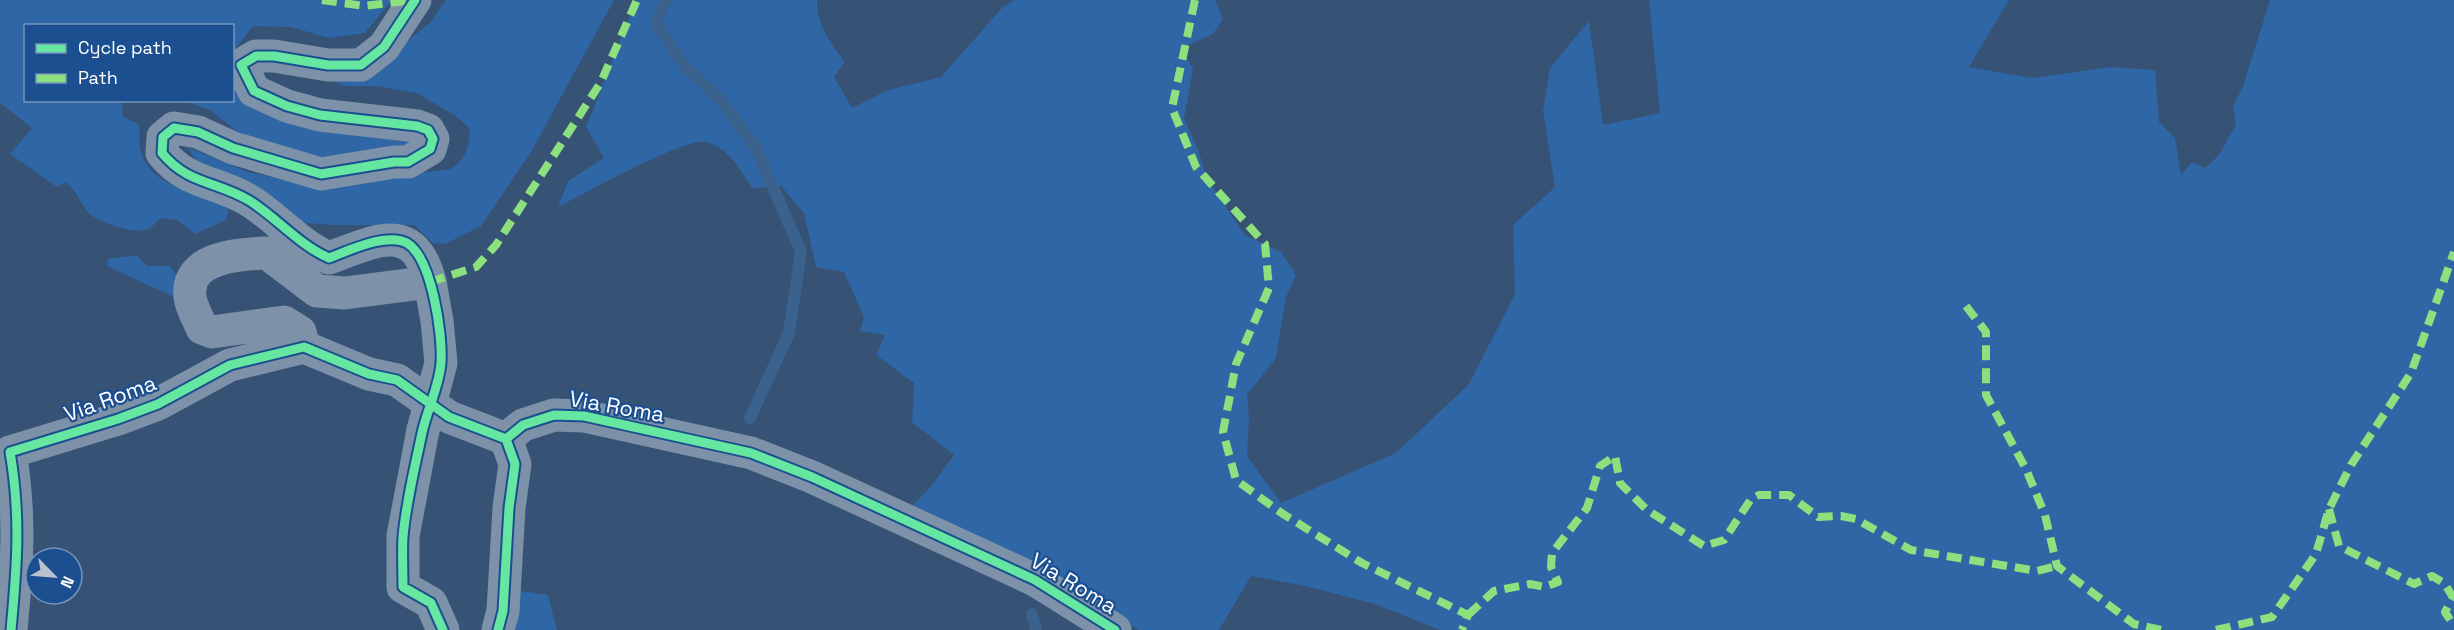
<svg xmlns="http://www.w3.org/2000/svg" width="2454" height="630" font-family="'Space Grotesk',sans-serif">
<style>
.green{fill:#2f66a5}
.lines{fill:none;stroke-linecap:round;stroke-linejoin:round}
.stream{stroke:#3b618d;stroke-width:12}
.minor{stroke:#7d92a8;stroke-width:33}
.minor-bridge{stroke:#7d92a8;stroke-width:33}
.quiet{stroke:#8de07e;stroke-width:8;stroke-dasharray:15 8;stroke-linecap:butt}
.cycleway-casing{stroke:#1b4f8f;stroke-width:13}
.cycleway{stroke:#66e7a1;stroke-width:9}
.labels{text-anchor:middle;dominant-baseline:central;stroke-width:4.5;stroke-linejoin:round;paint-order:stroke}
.street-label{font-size:22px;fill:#fff;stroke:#1b4f8f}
</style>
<rect width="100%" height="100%" fill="#365274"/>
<path class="green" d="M0 0H392L365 33 329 38 291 27 253 26 233 52 232 26H26V100L122 101 123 117 139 124C140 133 138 144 141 152 152 189 199 193 230 200L226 220 195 234 177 220 161 218C156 222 152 228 146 230 134 234 96 222 88 212 78 200 79 193 65 182L57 187 10 154 32 128 0 103Z
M446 0H614L531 152 481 226 445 244 433 243 414 225H332L296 222 197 162 187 147 248 172 315 186 451 169C466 158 469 148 470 129L456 116 417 93 375 86H345L309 72 404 44 431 22Z
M637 0H817C816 24 831 44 845 62L834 77 852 108 888 90 941 77 1002 8 1014 0H1215L1223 19 1213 34 1182 48 1193 69 1184 119 1198 149 1207 179 1245 235 1281 252 1296 275 1286 297 1276 358 1247 395 1249 418 1247 456 1281 503 1396 453 1469 384 1515 294 1513 225 1555 187 1543 111 1550 68 1589 21 1603 125 1660 113 1649 0H2009L1969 67 2033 78 2111 67 2155 70 2159 122 2175 138 2181 175 2192 162 2205 168 2219 155 2236 124 2233 107 2243 86 2270 0H2454V630H1440L1375 604 1305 586 1251 576 1219 630H1139L1028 564 910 508 929 489 954 455 912 422 914 383 876 355 885 335 860 331 864 317 844 272 816 267 804 213 781 186 752 188C741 170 726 144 703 142 680 140 584 194 558 207L568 181 604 158 586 127C604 85 618 41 637 0Z
M233 86 238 93 323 131 411 142 409 147 373 158 299 156 248 140 210 110 184 101 232 100Z
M137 255 147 266H170L175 273 181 276 176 298 107 266 108 259Z
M514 590 548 595 557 630H516Z"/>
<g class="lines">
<path class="stream" d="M666 0 656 23 686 68 719 98 756 148 801 252 789 333 750 418
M1032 614 1036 630"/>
<path class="minor" d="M304 347 300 332 284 322 212 332 202 328C198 318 191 307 190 297 185 257 239 254 267 253L317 291 345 293 430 282C414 218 373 242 329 258 299 245 277 218 250 201 218 181 188 185 162 153L163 137 174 128 198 132 233 148 321 174 394 162H408L430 149 433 139 428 130 417 126 320 115 287 106 254 91 241 65 256 56H274L328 65H361L384 47 415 0
M423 430 403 536V587L431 603 443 630
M506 439 523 425 554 415 584 416 751 453 812 477 1035 580 1115 630
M10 452 118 419 158 404 230 365 304 347 369 374 397 380 449 417 506 439
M10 452C21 516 17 566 11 630
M498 630 503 611 509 508 515 464 506 439"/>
<path class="minor-bridge" d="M423 430 441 363 437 321 430 282"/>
<path class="quiet" d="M322 0 364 6 415 0
M1195 0 1172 108 1196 167 1265 244 1269 288 1236 364 1223 432 1236 480 1283 514 1362 563 1468 615 1462 630
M430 282 476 267 496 245 601 82 637 0
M1966 306 1986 332V395L2026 469 2045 515 2057 566 2134 624 2161 630
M2329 509 2339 546 2414 584 2432 576 2444 583 2453 597 2445 612 2454 626
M1468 615 1494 591 1530 584 1545 587 1558 582 1551 567 1552 553 1587 508 1600 466 1615 456 1620 483 1647 510 1704 546 1724 540 1751 499 1759 495H1789L1818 517 1841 516 1856 519 1911 550 2037 571 2057 566
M2216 630 2272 617 2316 554 2329 509 2351 465 2411 373 2454 252"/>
<g class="cycleway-casing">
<path id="cycleway" d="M415 0 384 47 361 65H328L274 56H256L241 65 254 91 287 106 320 115 417 126 428 130 433 139 430 149 408 162H394L321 174 233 148 198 132 174 128 163 137 162 153C188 185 218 181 250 201 277 218 299 245 329 258 348 251 387 232 407 243 432 258 443 335 441 363 439 387 427 410 422 433 415 467 406 502 403 537 402 553 403 570 403 587L431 603 443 630
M506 439 523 425 554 415 584 416 751 453 812 477 1035 580 1115 630
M10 452 118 419 158 404 230 365 304 347 369 374 397 380 449 417 506 439
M10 452C21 516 17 566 11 630
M498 630 503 611 509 508 515 464 506 439"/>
</g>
<use href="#cycleway" class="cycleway"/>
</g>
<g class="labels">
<g class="street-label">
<text transform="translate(110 398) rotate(-20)">Via Roma</text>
<text transform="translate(617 406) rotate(10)">Via Roma</text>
<text transform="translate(1074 583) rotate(31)">Via Roma</text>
</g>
</g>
<rect x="24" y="24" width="210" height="78" fill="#1b4f8f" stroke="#7695bc" stroke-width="1.5"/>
<rect x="36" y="44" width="30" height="9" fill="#66e7a1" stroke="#7695bc" stroke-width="1.5"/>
<text x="78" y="54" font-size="18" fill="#ffffff">Cycle path</text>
<rect x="36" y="74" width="30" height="9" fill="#8de07e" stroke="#7695bc" stroke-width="1.5"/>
<text x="78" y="84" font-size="18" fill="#ffffff">Path</text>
<g transform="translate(54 576) rotate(115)"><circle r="28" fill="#1b4f8f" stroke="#7695bc" stroke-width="1.5"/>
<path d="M0-4.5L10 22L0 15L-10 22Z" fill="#b9c2ce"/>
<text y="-9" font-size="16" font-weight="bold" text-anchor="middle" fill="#ffffff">N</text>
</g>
</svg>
